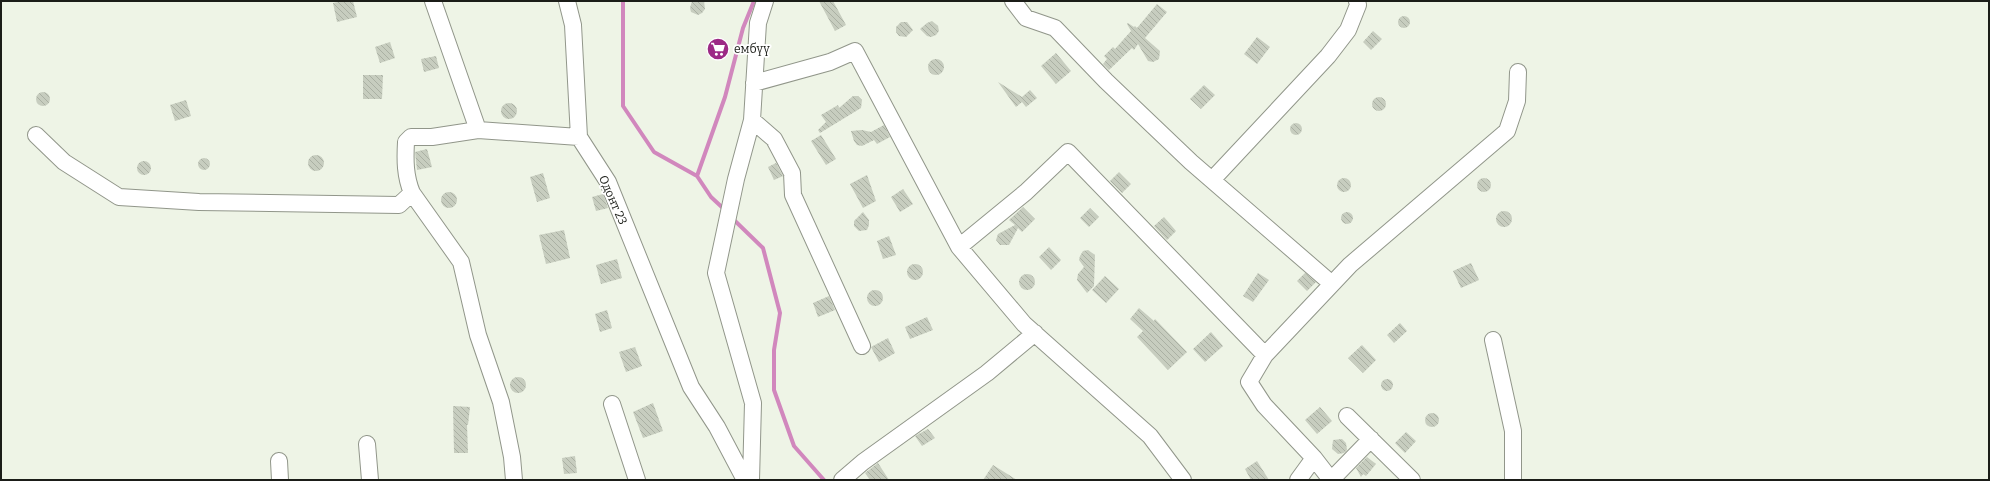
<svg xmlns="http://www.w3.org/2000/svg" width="1990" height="481" font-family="Bitter,serif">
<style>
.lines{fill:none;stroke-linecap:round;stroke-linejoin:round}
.stream{stroke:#d187bd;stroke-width:4}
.building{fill:url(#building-back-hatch)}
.minor-casing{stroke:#91968a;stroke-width:18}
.minor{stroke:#fff;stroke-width:16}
.labels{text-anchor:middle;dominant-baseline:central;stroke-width:3.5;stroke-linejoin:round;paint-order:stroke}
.poi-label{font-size:12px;fill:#1b1d18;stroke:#fff;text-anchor:start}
.street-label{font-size:12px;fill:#1b1d18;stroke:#fff}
</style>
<defs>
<pattern id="building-back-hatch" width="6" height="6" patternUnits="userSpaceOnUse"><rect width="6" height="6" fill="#c7cdbf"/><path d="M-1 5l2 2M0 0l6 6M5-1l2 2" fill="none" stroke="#aab0a3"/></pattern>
</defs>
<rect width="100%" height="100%" fill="#eef4e6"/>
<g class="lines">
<path class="stream" d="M623 1V106L654 152 697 176 711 197 725 210
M697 176 725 97 743 28 754 1
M732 218 763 248 780 313 774 350V390L794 446 824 480"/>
</g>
<path class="building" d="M343 1H353L357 17 337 22 333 3Z
M692 1H704L705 9 702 13 698 15 691 12 690 8Z
M819 1H833L846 25 835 31Z
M1157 4 1167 12 1145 38 1160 51 1159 59 1153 62 1148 61 1138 44 1134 50 1132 48 1109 70 1103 64 1107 59 1104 56 1113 47 1115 49 1131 31 1127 24 1128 23 1134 27 1135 26 1137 28Z
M1398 22a6 6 0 1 1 12 0a6 6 0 1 1-12 0Z
M932 21 938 26 939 31 936 35 931 37 927 36 920 29 927 23Z
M901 22H907L913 30 906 37 899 36 896 32V27Z
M1373 31 1382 39 1371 50 1363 42Z
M1257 37 1270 47 1257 64 1244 54Z
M390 42 395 58 380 63 375 47Z
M1056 53 1071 71 1056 84 1041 66Z
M436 56 439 68 424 72 421 59Z
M928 67a8 8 0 1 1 16 0a8 8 0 1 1-16 0Z
M363 75H383L382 99H363Z
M998 82 1022 97 1030 90 1037 98 1026 107 1022 102 1016 107Z
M1204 85 1215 95 1201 109 1190 99Z
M36 99a7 7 0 1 1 14 0a7 7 0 1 1-14 0Z
M853 96H858L862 100 861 108 820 133 818 130 826 122 821 115 838 105 839 108Z
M1372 104a7 7 0 1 1 14 0a7 7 0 1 1-14 0Z
M186 100 191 116 175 121 170 105Z
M501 111a8 8 0 1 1 16 0a8 8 0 1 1-16 0Z
M1290 129a6 6 0 1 1 12 0a6 6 0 1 1-12 0Z
M884 125 890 137 877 144 874 140 862 146 857 145 854 141 851 131 862 130 871 132Z
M821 135 836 159 826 165 811 141Z
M427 149 432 167 417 170 415 152Z
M308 163a8 8 0 1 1 16 0a8 8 0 1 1-16 0Z
M198 164a6 6 0 1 1 12 0a6 6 0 1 1-12 0Z
M137 168a7 7 0 1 1 14 0a7 7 0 1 1-14 0Z
M776 163 783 176 774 180 768 167Z
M1119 172 1131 184 1122 193 1110 181Z
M543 173 550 198 537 202 530 177Z
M867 175 876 201 863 208 850 184Z
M1337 185a7 7 0 1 1 14 0a7 7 0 1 1-14 0Z
M1477 185a7 7 0 1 1 14 0a7 7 0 1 1-14 0Z
M903 189 913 204 900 212 891 197Z
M441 200a8 8 0 1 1 16 0a8 8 0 1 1-16 0Z
M603 194 608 208 596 211 592 197Z
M1023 207 1035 219 1022 232 1018 228 1009 245H1000L996 240 998 234 1015 225 1009 220Z
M1090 208 1099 217 1089 227 1080 218Z
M1496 219a8 8 0 1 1 16 0a8 8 0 1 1-16 0Z
M1341 218a6 6 0 1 1 12 0a6 6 0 1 1-12 0Z
M863 212 869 220V225L867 230 859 231 854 226V221Z
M1164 217 1176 231 1167 240 1154 226Z
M564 230 570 258 546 264 539 235Z
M889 236 896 255 883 259 877 241Z
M1049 247 1061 260 1051 270 1039 257Z
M1088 250 1095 255 1094 286 1087 293 1077 280 1078 274 1084 267 1079 260 1080 256 1083 251Z
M617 259 622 278 601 284 596 265Z
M1471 263 1479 280 1461 288 1453 271Z
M907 272a8 8 0 1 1 16 0a8 8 0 1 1-16 0Z
M1258 273 1269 280 1253 302 1243 296Z
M1305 273 1316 282 1307 291 1297 281Z
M1019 282a8 8 0 1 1 16 0a8 8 0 1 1-16 0Z
M1105 276 1119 289 1106 303 1092 290Z
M867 298a8 8 0 1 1 16 0a8 8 0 1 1-16 0Z
M829 296 835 310 818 317 813 303Z
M1139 308 1154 321 1155 319 1187 352 1168 370 1137 337 1143 331 1130 319Z
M607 310 612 328 600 332 595 314Z
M927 317 933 330 910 339 905 327Z
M1400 323 1407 331 1394 343 1387 335Z
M1211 332 1223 346 1205 362 1193 349Z
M888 338 895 353 879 362 871 347Z
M1362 345 1376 360 1363 373 1348 358Z
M635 347 642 366 626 372 619 352Z
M510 385a8 8 0 1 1 16 0a8 8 0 1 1-16 0Z
M1381 385a6 6 0 1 1 12 0a6 6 0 1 1-12 0Z
M653 403 663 431 643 438 633 412Z
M453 406 470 407 468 425H467L468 453H454Z
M1320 407 1332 421 1317 434 1305 420Z
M1425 420a7 7 0 1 1 14 0a7 7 0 1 1-14 0Z
M928 429 935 438 922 446 915 436Z
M1406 432 1416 441 1405 453 1395 443Z
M1342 439 1346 443 1347 450 1344 453 1338 454 1332 449 1333 440Z
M575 456 577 473 564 474 562 458Z
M1367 457 1376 464 1366 476 1363 474 1361 477 1356 468Z
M1257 461 1269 480H1251L1245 469Z
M878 463 889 480H870L865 473Z
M993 465 1017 480H983Z"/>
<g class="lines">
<g class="minor-casing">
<path id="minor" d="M433 1 478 130 579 137 608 182 691 387 717 427 745 480
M567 1 573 25 579 137
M1013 1 1026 18 1055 28 1106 81 1191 162 1332 284
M754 83 830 62 855 51 959 247 1024 324 1150 436 1183 480
M752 120 774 139 792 173 793 195 862 346
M36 135 64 162 119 197 199 202 399 205 412 193C405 176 405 160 406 142L411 137H432L478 130
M1212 180 1328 56 1348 30 1358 5 1357 1
M412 193 461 262 478 335 501 402 512 457 514 480
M959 247 1026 192 1068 152 1265 355
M1493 340 1513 431V480
M612 404 637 480
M1347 416 1412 480
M367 444 370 480
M279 461 280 480
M751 480 753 403 716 273 736 179 752 120 758 23 765 1
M842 480 863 462 987 373 1035 333
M1298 480 1314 458
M1331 480 1314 458 1264 405 1249 382 1265 355 1350 265 1507 131 1517 101 1518 72
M1331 480 1371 439"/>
</g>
<use href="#minor" class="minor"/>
</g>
<defs>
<g id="supermarket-disc" transform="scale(1.15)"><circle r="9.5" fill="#9c2985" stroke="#fff"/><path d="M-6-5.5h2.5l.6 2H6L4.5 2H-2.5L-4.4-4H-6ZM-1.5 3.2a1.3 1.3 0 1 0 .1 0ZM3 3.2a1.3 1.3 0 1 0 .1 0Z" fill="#fff"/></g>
</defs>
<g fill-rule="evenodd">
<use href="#supermarket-disc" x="718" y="49"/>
</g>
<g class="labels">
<g class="poi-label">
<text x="734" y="49">ембүү</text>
</g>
<g class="street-label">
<text transform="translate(613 200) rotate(66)">Одонт 23</text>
</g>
</g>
<rect width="1990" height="481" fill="none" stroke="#1b1d18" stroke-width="4"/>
</svg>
